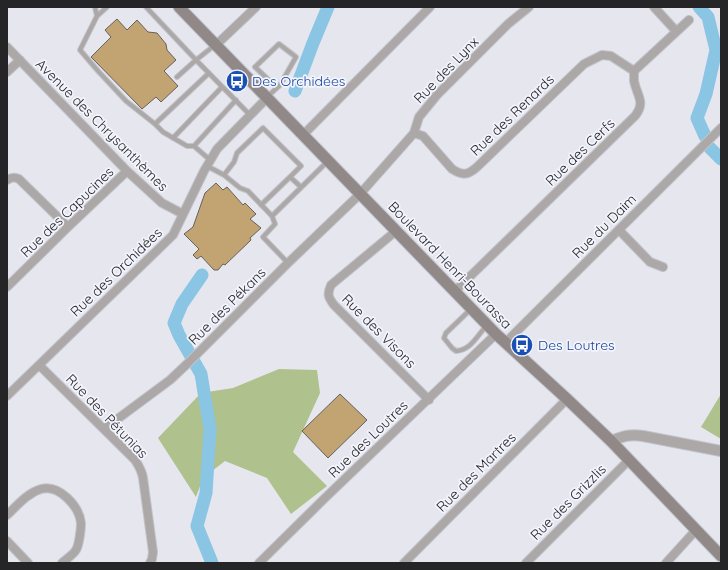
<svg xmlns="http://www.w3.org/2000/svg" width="728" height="570" font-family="Quicksand,sans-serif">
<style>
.forest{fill:#afc18c}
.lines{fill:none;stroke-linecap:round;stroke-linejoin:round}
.river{stroke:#8ac5e3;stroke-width:13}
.building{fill:#c2a372;stroke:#66615b}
.service-casing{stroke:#c3c3cb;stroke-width:6}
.minor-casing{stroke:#c3c3cb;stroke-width:10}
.tertiary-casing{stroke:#c3c3cb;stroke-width:12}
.secondary-casing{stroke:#c3c3cb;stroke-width:13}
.service{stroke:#aca8a7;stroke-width:4}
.minor{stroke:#aca8a7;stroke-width:8}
.tertiary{stroke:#aca8a7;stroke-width:10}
.secondary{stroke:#908988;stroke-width:11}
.labels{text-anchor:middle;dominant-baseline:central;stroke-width:3.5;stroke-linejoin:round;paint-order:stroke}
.street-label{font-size:14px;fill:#252528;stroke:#f3f4fc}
.transit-label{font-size:14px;fill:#164399;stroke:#f3f4fc;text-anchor:start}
</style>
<rect width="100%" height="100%" fill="#e6e6ef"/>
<path class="forest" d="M279 369 317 370 320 393 293 452 327 486 291 514 267 478 225 461 203 478 196 497 158 438 201 393 233 388Z
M721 394V439L701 427Z"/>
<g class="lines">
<path class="river" d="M699 7 708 17 716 50 706 94 697 118 705 136
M295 91 313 43 328 7
M709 147 721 159
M202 275 182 304 174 323 179 335 201 374 210 429 206 493 197 526 212 563"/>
</g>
<path class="building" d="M117 19 127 30 137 20 148 32 157 33 166 44 167 50 176 60 164 71 178 86 161 102 156 97 142 109 91 57 111 37 105 30Z
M216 183 223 190 227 187 243 205 245 203 256 214 250 219 261 228 250 238 251 240 225 265 223 264 218 270H214L201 256 197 259 193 255 199 249 184 234 193 227 205 193Z
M340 394 367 420 328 458 302 431Z"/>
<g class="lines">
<g class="service-casing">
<path id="service" d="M95 7 97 16
M107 7 97 16 80 50 98 71 126 101 155 124
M146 7 196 60 177 77
M215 45 196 60 250 115
M267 97 280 85 296 57 279 44 255 67 277 88
M173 138 222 87
M194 146H187L163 132 155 124 209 73
M210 160 194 146 236 100
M207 166 224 175 240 188 248 191 272 216 328 161
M224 175 234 162 237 153 263 128 301 166 290 177
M261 205 290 177 301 187
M272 216 275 224 263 237 288 263
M471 309 446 333 444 338 452 348 456 351C471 350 477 336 487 325"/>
</g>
<g class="minor-casing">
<path id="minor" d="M654 7 676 31
M216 45 256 7
M7 47 127 171 162 203 183 214
M7 72 20 60
M414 133 423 136 452 169C463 176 468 175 477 167L584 64 602 55 611 56 634 71
M303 135 430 7
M7 180C12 177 15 177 19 179L68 227
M619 230 650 262 663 267
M396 231 331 285C327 294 328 297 334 305L429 400
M7 287 68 227 127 171
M455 291 635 116C646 102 637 96 634 81 634 78 634 74 634 71L689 20
M505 343 721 128
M39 365 135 460C139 466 142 471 143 478L153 552 152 559 150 563
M7 396 173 235 204 171 217 149 267 98
M104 429 170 380 187 364 288 263 360 194 414 133 419 117 437 95 508 24 529 7
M7 515C17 506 27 493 41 489 59 484 79 506 81 523 81 530 79 545 76 550 73 555 66 559 62 563
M7 541 28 563
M259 563 326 497 496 334
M404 563 567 399
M526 563 629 460
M666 563 696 530"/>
</g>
<g class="tertiary-casing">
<path id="tertiary" d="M611 441C623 436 630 434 643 436L721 451"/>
</g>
<g class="secondary-casing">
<path id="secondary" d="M179 7 496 334 567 399 611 441 721 556"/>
</g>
<use href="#service" class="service"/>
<use href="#minor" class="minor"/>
<use href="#tertiary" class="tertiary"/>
<use href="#secondary" class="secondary"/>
</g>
<defs>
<g id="bus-disc" transform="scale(1.15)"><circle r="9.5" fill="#1a4fb4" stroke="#f3f4fc"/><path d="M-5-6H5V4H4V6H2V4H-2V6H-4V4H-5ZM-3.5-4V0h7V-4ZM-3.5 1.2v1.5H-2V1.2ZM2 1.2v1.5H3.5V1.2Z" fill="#fff"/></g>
</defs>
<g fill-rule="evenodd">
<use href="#bus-disc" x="237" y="81"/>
<use href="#bus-disc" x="522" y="345"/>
</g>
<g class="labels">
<g class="street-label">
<text transform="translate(446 70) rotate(-46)">Rue des Lynx</text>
<text transform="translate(512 115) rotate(-44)">Rue des Renards</text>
<text transform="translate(102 125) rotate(45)">Avenue des Chrysanthèmes</text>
<text transform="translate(580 152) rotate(-44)">Rue des Cerfs</text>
<text transform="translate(67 212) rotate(-44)">Rue des Capucines</text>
<text transform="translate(604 226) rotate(-45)">Rue du Daim</text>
<text transform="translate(450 265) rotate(46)">Boulevard Henri-Bourassa</text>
<text transform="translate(116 272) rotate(-44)">Rue des Orchidées</text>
<text transform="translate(227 306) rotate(-45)">Rue des Pékans</text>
<text transform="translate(379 331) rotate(45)">Rue des Visons</text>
<text transform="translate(107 416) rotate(46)">Rue des Pétunias</text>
<text transform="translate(368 439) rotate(-44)">Rue des Loutres</text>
<text transform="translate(476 472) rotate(-45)">Rue des Martres</text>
<text transform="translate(568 502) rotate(-45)">Rue des Grizzlis</text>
</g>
<g class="transit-label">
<text x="252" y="81">Des Orchidées</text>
<text x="538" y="345">Des Loutres</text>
</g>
</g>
<rect width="728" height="570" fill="none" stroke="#252528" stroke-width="16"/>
</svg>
